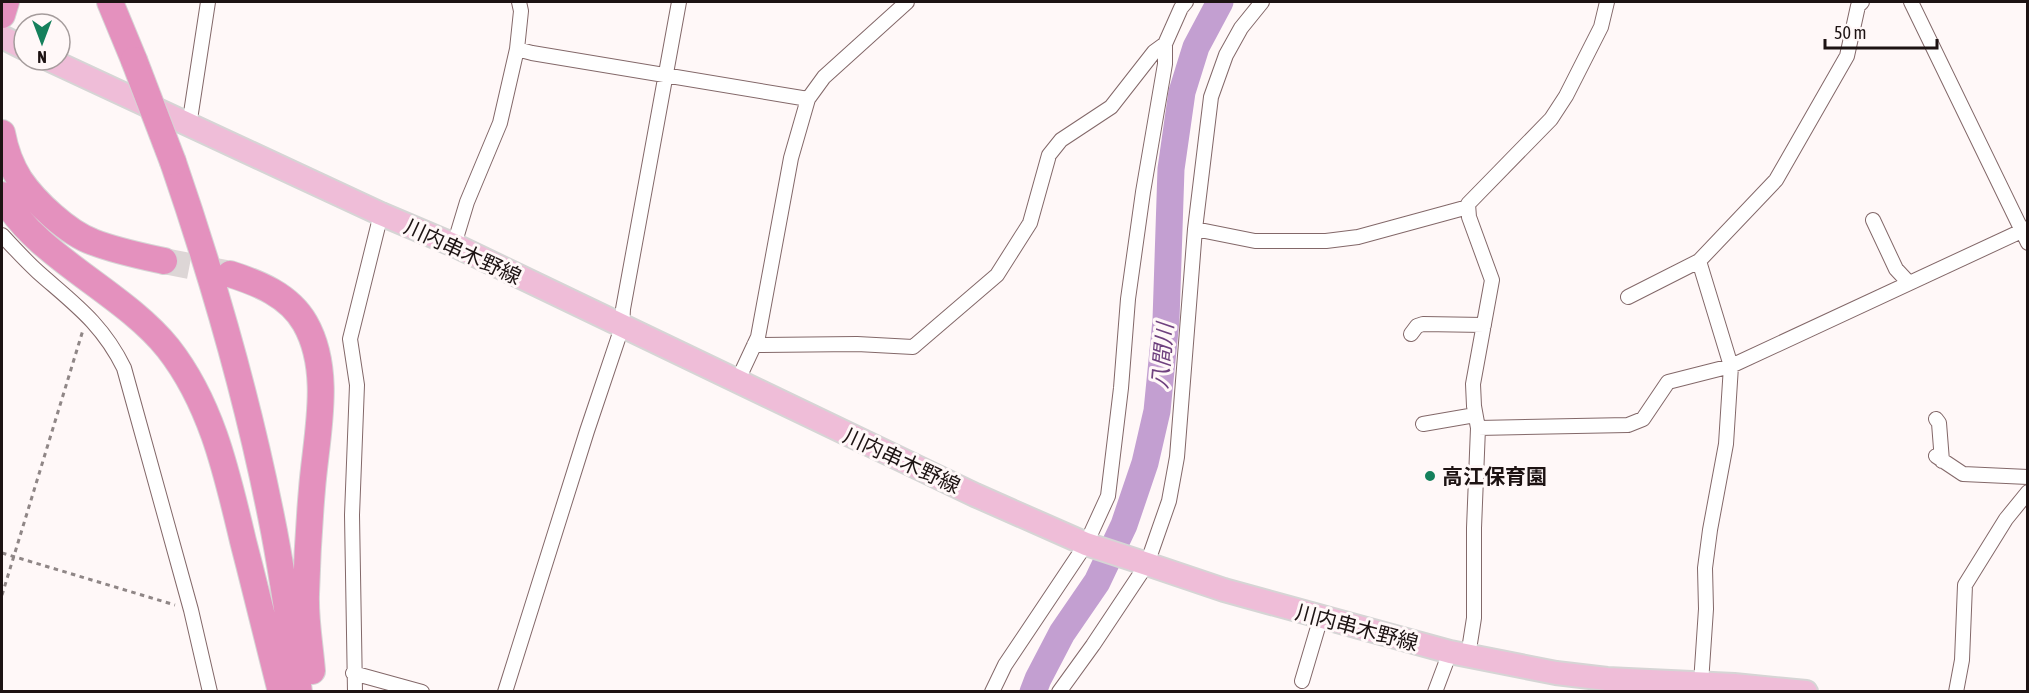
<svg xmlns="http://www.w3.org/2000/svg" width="2029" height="693" font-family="'Asap Condensed','Noto Sans JP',sans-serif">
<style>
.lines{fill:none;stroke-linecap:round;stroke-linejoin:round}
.river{stroke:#c39fd1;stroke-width:27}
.highway-tunnel{stroke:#ddd6d6;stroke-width:26;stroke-dasharray:26 13;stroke-linecap:butt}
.street-casing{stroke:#836869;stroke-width:16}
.primary-casing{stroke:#d6d5d5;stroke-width:26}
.highway-casing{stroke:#d6d5d5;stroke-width:28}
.path{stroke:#8f8686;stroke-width:3;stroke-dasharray:4.5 4.5;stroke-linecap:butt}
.street{stroke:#fff;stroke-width:14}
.primary{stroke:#efbdd8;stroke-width:22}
.highway{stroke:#e491be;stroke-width:26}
.highway-bridge-casing{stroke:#d6d5d5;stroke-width:28;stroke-linecap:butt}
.highway-bridge{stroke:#e491be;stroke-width:26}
.poi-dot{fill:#15805c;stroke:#fff8f8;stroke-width:2}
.labels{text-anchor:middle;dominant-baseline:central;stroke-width:6;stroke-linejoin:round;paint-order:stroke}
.street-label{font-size:21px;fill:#1d1313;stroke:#fff8f8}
.poi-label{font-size:21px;font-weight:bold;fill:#1d1313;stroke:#fff8f8;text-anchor:start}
.water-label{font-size:22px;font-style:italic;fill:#6e407e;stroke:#fff8f8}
</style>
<rect width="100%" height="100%" fill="#fff8f8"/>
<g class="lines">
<path class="river" d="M1033 692 1038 679 1062 633 1097 582 1124 525 1145 463 1157 411 1166 320 1171 169 1182 92 1196 47 1220 2"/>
<path class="highway-tunnel" d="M164 261 226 273"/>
<g class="street-casing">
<path id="street" d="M1911 2 2028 243
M517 49 532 53 808 99
M189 126 208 2
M1873 220 1896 269 1909 283
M1195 229 1255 241H1326L1358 237 1468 207
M2 235C13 247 25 260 38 272 73 303 102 323 124 368L191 610 210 692
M454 245 467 202 500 123 517 49 521 11 519 2
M1628 297 1699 261
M1411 334 1417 326 1423 324 1484 325
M754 345 857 344 913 347 997 275 1030 223 1049 155 1061 140 1111 107 1154 52 1165 44
M737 382 758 337 791 158 808 99 824 77 907 2
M1936 419 1939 423 1942 461
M1423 424 1475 415
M1478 428 1628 425 1643 419 1668 382 1731 366 2028 228
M1936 456 1963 474 2028 477
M1468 656 1474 618V528L1478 428 1474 406 1473 384 1492 280 1469 217 1468 204 1551 119 1566 96 1601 27 1607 2
M353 673 422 692
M1302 681 1321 617
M1701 683 1706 609 1705 568 1710 530 1726 444 1731 366 1699 261 1776 180 1847 56 1858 6 1862 2
M355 692 352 515 357 385 350 339 381 214
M505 692 587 431 622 327 623 309 679 2
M992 692 1005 665 1086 544 1108 496 1121 388 1128 299 1143 192 1165 64V44L1181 8 1186 2
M1059 692 1093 645 1147 564 1169 501 1177 457 1195 229 1211 97 1226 55 1241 28 1262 2
M1435 692 1450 652
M1956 692 1962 660 1965 585 2006 519 2028 492"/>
</g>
<g class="primary-casing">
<path id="primary" d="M2 37 24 48
M50 60 381 214 454 245 975 495 1086 544 1147 564 1224 590 1450 652 1556 673 1607 679 1734 685 1806 692"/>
</g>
<g class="highway-casing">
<path id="highway" d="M110 2 134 60
M2 15 6 2
M2 133C5 149 11 166 20 180 35 202 68 233 93 242 116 251 141 256 164 261
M173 162C213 278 247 396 271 516 283 574 291 633 299 692
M2 195C36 257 122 291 168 348 212 404 227 474 243 541 256 591 268 641 281 692
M230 274C258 283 289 295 305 323 333 372 316 436 312 489 309 524 307 559 306 594 305 619 310 646 312 671"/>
</g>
<path class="path" d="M2 553 175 605
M2 595 83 330"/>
<use href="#street" class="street"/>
<use href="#primary" class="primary"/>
<use href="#highway" class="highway"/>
<g class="highway-bridge-casing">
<path id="highway-bridge" d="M134 60 173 162"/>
</g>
<use href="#highway-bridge" class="highway-bridge"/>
</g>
<circle class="poi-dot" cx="1430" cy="476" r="6"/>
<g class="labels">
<g class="street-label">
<text transform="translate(463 251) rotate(25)">川内串木野線</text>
<text transform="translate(902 460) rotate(25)">川内串木野線</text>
<text transform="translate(1357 627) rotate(15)">川内串木野線</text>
</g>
<g class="poi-label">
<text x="1442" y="476">高江保育園</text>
</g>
<g class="water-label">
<text transform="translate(1162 356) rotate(-85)">八間川</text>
</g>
</g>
<rect width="2029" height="693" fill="none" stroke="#1d1313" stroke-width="6"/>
<g transform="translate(42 42) rotate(180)"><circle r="28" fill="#fff8f8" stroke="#a59c9c" stroke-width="1.5"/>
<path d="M0-4.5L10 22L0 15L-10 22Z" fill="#15805c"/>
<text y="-9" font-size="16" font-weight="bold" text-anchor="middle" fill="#1d1313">N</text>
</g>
<path d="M1825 39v9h112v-9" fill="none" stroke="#1d1313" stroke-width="3"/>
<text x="1834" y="39" font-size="18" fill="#1d1313" stroke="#fff8f8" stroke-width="4.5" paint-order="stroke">50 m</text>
</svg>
